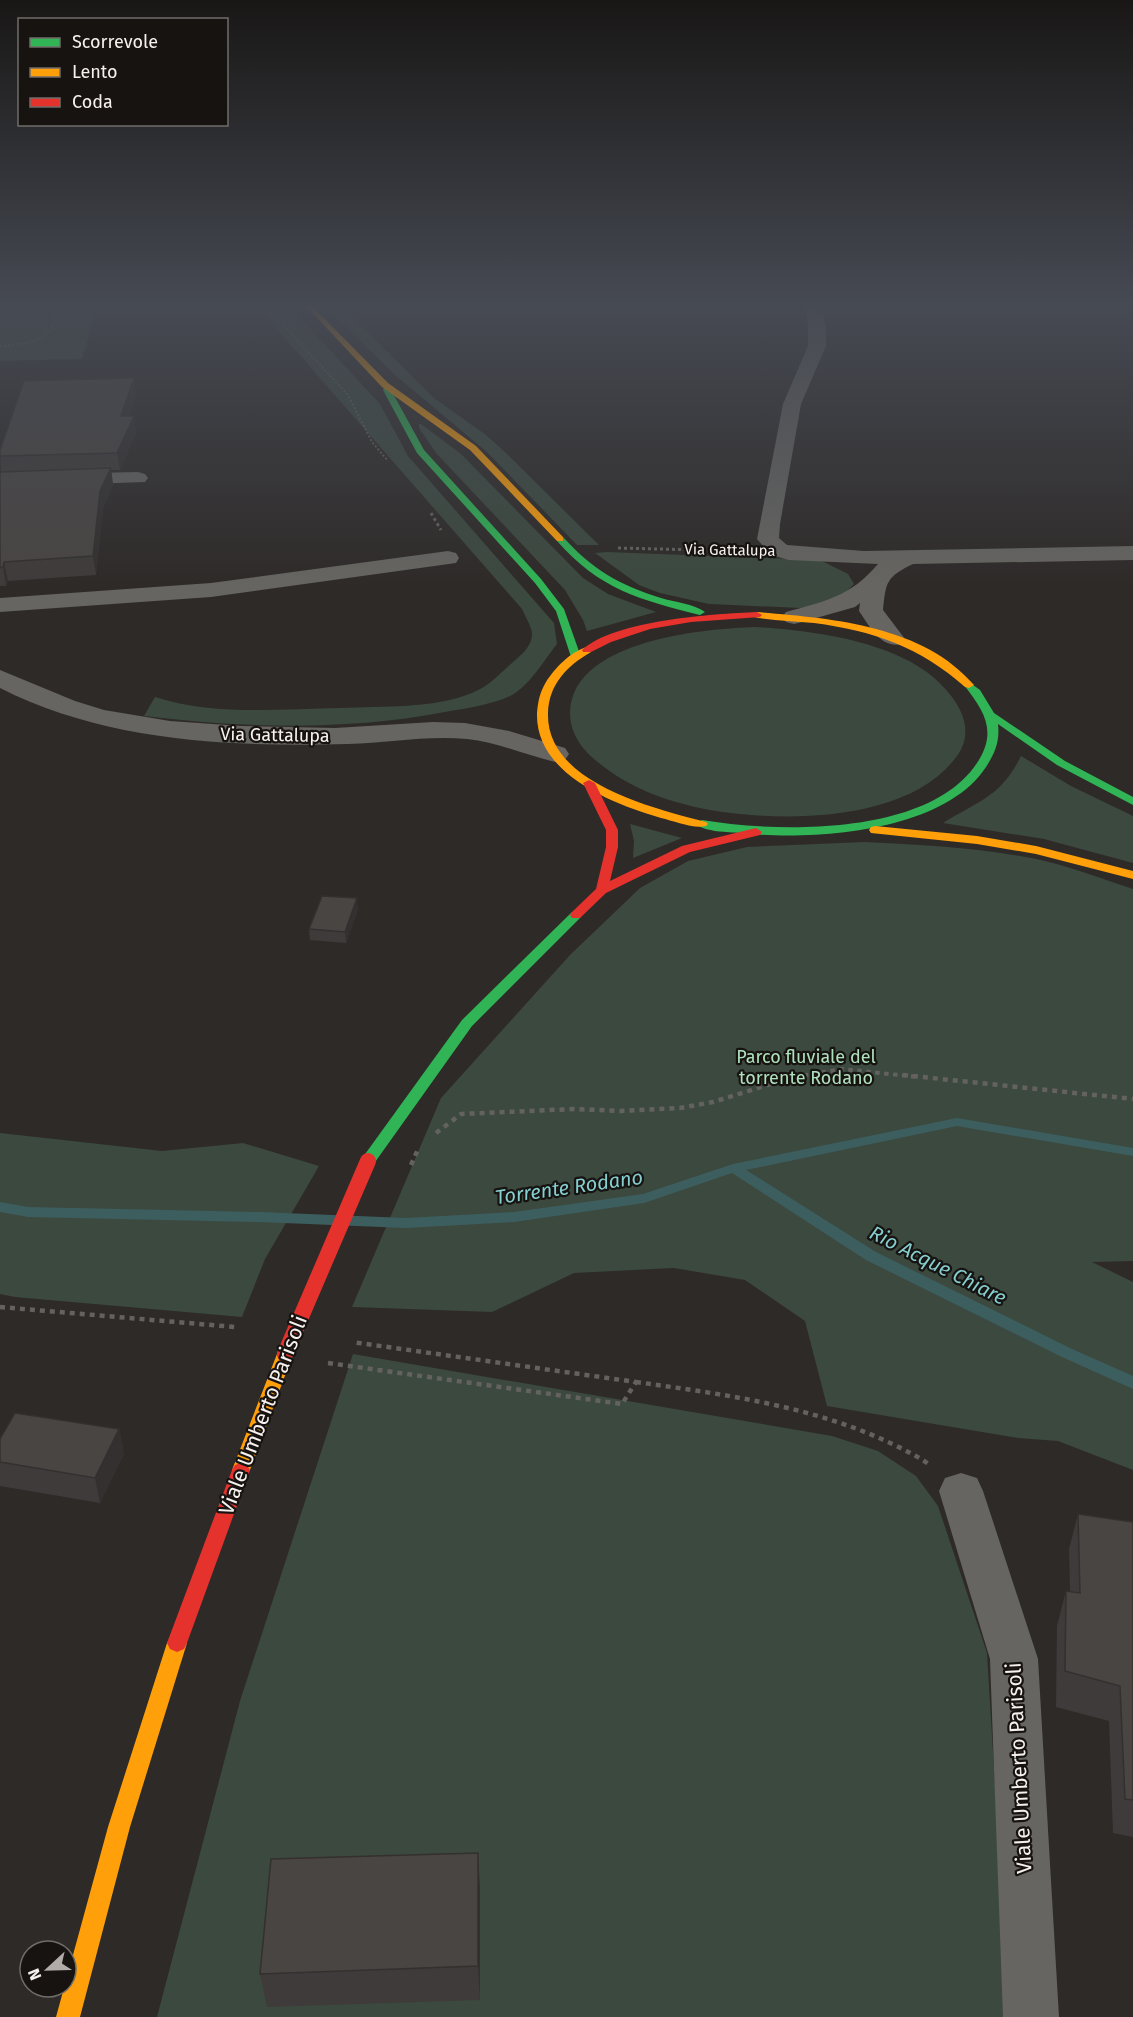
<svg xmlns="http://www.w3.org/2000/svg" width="1133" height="2017" font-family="'Fira Sans',sans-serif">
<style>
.green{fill:#3c493f}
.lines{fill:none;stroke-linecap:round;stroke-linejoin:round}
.stream{fill:#3d5e5f;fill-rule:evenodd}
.path-far3{stroke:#64625f;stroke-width:2;stroke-dasharray:2 2;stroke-linecap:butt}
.path-far2{stroke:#64625f;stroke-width:3;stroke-dasharray:3 3;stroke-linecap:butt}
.path-far1{stroke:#64625f;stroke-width:4;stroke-dasharray:4.5 4.5;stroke-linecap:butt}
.path{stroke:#64625f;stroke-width:4.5;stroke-dasharray:5 5;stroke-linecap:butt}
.street{fill:#666561;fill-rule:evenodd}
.fast{fill:#30b455;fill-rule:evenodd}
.slow{fill:#ff9f0a;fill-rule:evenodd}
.jam{fill:#e5322d;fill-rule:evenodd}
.path-bridge{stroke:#64625f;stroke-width:4.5;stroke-dasharray:5 5;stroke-linecap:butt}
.jam-bridge{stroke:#e5322d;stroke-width:16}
.wall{fill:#3f3b3a}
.shaded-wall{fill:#33302f}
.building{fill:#494543;stroke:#33302f;stroke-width:1.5}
.labels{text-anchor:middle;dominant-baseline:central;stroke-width:4.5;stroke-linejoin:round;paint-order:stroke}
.far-street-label{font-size:15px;fill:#f7f1ee;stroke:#161311}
.street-label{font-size:18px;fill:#f7f1ee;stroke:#161311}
.park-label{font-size:18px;fill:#afe1bd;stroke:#161311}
.water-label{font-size:20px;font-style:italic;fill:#86ced0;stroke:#161311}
.near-street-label{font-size:21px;fill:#f7f1ee;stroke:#161311}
</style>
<rect width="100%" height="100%" fill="#2e2a28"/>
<path class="green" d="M0 305H97L82 359 0 361Z
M256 305H288L380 404 408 456 554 623 557 644C544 660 530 685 512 695 492 705 467 708 445 712 347 731 243 728 144 716L155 697C214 716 280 709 341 708 383 706 432 709 472 693 489 686 498 675 512 663 520 656 532 647 532 634 532 627 525 616 522 609Z
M324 305H340L434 398 486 435 506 453 599 545H577L487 452 395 375Z
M421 424 460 453 583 578 608 594 656 612 587 631 583 620 565 590 436 453 419 428V424Z
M607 552 820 560 848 574 854 584 840 598 801 608 709 604 660 593 639 585 595 553Z
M754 627C813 630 909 642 948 692 964 711 973 734 957 756 914 816 807 821 740 814 690 809 638 795 599 763 576 746 563 721 574 693 597 639 704 629 754 627Z
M1021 756 1071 786 1133 816V863L1044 839 943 823C978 801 1001 797 1021 756Z
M630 824 682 838 633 858 634 841Z
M865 842C927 845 989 848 1049 862 1077 869 1105 880 1133 889V1261L1092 1262 1133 1282V1470L1058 1441 1018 1438 827 1406 805 1321 745 1280 674 1268 574 1273 492 1312 352 1307 441 1098 570 955 640 888 688 861 747 847Z
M0 1133 162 1151 243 1143 319 1166 265 1259 242 1317 15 1297 0 1294Z
M353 1354 832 1436 878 1451 916 1476 938 1506 987 1653 1009 2017H157L240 1701Z"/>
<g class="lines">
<path class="stream" d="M957 1118 1133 1148V1156L957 1126 746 1170 876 1252 1072 1349 1133 1376V1389L1062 1357 866 1260 732 1173 644 1203 514 1222 406 1228 259 1222 28 1217 0 1212V1202L28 1207 259 1212 406 1218 514 1212 643 1194 733 1164Z"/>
<path class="path-far3" d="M265 305 348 395 372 442 388 461
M0 346C15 344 42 344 51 329 55 322 56 313 58 305"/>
<path class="path-far2" d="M431 513 441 530
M618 548 739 551"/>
<path class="path-far1" d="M795 1077 842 1069 918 1077"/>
<path class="path" d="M903 1075 1133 1099
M436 1133 461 1114 574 1109 621 1111 680 1108 713 1102 800 1075
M0 1307 235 1327
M328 1363 622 1404 636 1382 352 1342
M636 1382C721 1394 807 1405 886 1441 901 1448 916 1455 930 1465"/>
<path class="street" d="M805 305H821L826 326V346L801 404 780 524 779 538 787 545 864 551 1133 546V560L913 564C886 577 886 582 883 610L905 639 902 644C881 649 870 627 859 611L860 603 855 607 802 622 794 624 786 622 782 617 786 612C825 601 850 597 878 564L789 560 771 555 757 539 783 404 808 346V326Z
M138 472 145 474 148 478 145 482 0 487V475Z
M448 551 456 553 459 558 456 563 211 597 0 612V598L211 583Z
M0 670 75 701 104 710 170 721 241 726 335 728 433 722 465 723 509 731 565 748 569 754 565 760 555 762C525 755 497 742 467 739 427 735 388 743 348 744 232 747 106 742 0 688Z
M961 1473 977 1478 983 1491 1038 1659 1059 2017H1003L990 1659 939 1491 945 1478Z"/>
<path class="fast" d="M384 388 391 390 424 450 541 579 564 609 581 657 580 659H572L571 657 556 611 535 583 417 453 383 390Z
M557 537H563C592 569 619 585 661 598 674 602 694 604 705 612L700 615C640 600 599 589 557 541Z
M969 682 980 690 994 713 1065 761 1133 797V805L1057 765 998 724C1000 741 995 753 986 767 943 833 811 841 740 833 728 832 705 832 696 824L702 820C779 833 929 836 977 763 998 731 984 711 964 685Z
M576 911 580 912 582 915 580 918 472 1026 373 1165H363L361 1161 363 1157 462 1020 572 912Z"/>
<path class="slow" d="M305 305H311L388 383 476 446 563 537V541H557L470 450 382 387Z
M757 612C830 618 923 625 974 685L969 688 965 687C920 647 874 631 814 623 794 621 773 621 754 617L752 615Z
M587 647 591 648V652C567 666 549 684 548 713 546 783 653 808 706 822L708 824 706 826C693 829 674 821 661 818 613 804 535 774 537 713 538 701 540 692 546 682 555 668 570 652 587 647Z
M875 826 977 836 1036 846 1133 871V879L1036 854 977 844 871 833 869 830 871 827Z
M285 1348 291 1350 293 1354 250 1470 247 1475 241 1477 235 1475 232 1470 277 1354 279 1350Z
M177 1634 184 1637 187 1643 130 1827 80 2017H56L108 1827 167 1643 170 1637Z"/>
<path class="jam" d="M757 612 762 615 760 617 691 622 650 629 611 642 591 652H583L582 650C615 620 713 614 757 612Z
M589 780 595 783 618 830V847L610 881 682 846 756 828 762 832 760 835 690 852 606 893 580 918H572L570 915 572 912 596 889 606 847V830L583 783Z
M241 1463 247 1465 250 1470 187 1643 184 1649 177 1652 170 1649 167 1643 232 1470 235 1465Z"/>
<path class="path-bridge" d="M411 1165 419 1147"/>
<path class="jam-bridge" d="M285 1354 368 1161"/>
</g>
<path class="wall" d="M136 394 129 416H134L136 433 120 470H111L113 485 103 509 96 575 8 581 6 586H0V472H1L0 450Z
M358 909 346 943 310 940 309 929Z
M119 1429 124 1454 100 1503 0 1486V1462Z
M1078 1514 1133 1522V1837L1113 1833 1109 1721 1056 1707 1057 1626 1066 1591 1070 1592 1069 1549Z
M480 1887V2000L267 2007 260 1974Z"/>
<path class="shaded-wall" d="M134 378 136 394 123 433 121 416Z
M134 416 136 433 120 470 117 453Z
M111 468 113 485 103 509 96 575 93 556 100 491Z
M4 562 8 581 6 586 3 567Z
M357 898 358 909 346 943 345 932Z
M119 1429 124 1454 100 1503 95 1478Z
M478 1853 480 1887V2000L478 1966Z"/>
<path class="building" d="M134 378 121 416H134L117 453 0 456V450L24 381Z
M111 468 100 491 93 556 4 562 3 567 0 568V472Z
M322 896 357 898 345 932 309 929Z
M15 1413 119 1429 95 1478 0 1462V1439Z
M1078 1514 1133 1522V1800L1125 1799 1120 1686 1065 1671 1066 1591 1080 1593Z
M478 1853V1966L260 1974 271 1859Z"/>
<linearGradient id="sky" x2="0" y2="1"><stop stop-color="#191716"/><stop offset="0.52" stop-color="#464a53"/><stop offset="1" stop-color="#464a53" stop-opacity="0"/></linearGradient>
<rect width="1133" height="587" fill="url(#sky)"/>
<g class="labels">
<g class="far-street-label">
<text transform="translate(730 550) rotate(1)">Via Gattalupa</text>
</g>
<g class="street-label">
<text transform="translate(275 735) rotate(1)">Via Gattalupa</text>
</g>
<g class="park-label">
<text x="806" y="1057">Parco fluviale del<tspan x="806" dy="21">torrente Rodano</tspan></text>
</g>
<g class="water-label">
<text transform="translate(569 1187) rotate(-8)">Torrente Rodano</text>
<text transform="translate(938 1265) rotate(27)">Rio Acque Chiare</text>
</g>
<g class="near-street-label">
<text transform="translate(263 1415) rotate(-69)">Viale Umberto Parisoli</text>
<text transform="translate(1019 1768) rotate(-93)">Viale Umberto Parisoli</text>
</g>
</g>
<rect x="18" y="18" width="210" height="108" fill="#161311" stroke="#706c69" stroke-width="1.5"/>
<rect x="30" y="38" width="30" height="9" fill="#30b455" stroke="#706c69" stroke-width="1.5"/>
<text x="72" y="48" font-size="18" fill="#f7f1ee">Scorrevole</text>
<rect x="30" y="68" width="30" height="9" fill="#ff9f0a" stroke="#706c69" stroke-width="1.5"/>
<text x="72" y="78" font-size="18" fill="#f7f1ee">Lento</text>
<rect x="30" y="98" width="30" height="9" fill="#e5322d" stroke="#706c69" stroke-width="1.5"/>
<text x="72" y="108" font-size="18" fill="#f7f1ee">Coda</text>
<g transform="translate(48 1969) rotate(248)"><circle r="28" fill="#161311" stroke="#706c69" stroke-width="1.5"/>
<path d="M0-4.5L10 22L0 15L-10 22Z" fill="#b1aba9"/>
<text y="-9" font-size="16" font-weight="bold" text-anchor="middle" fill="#f7f1ee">N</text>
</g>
</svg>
